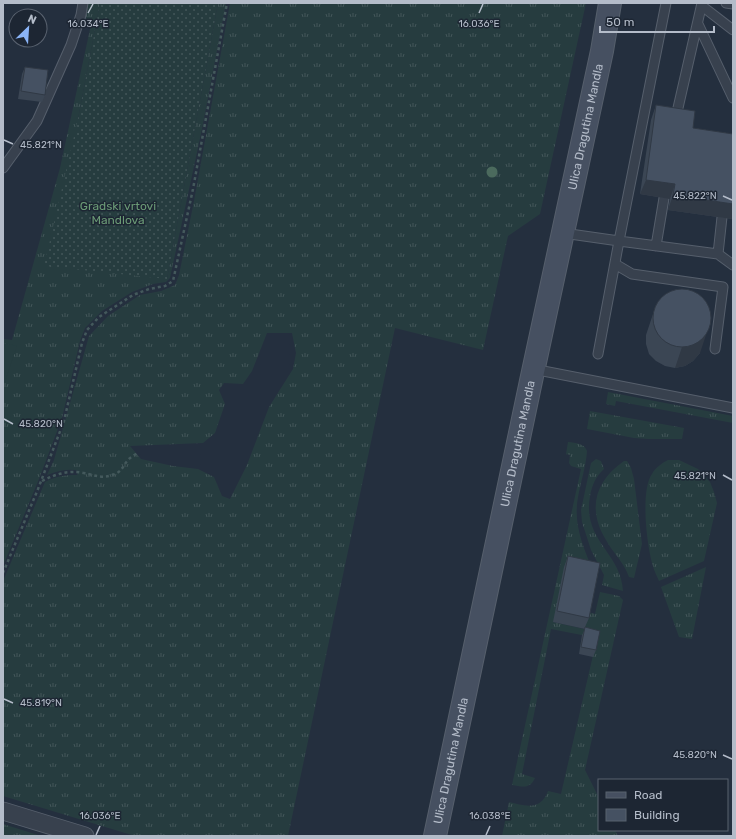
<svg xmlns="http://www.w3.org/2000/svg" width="736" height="839" font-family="Rubik,sans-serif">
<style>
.grass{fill:url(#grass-tufts);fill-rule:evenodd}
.garden{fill:url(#garden-dots)}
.pitch{fill:#263c3f}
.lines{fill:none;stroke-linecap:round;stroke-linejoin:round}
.lane-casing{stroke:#565f6c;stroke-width:11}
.street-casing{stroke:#565f6c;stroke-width:19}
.secondary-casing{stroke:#565f6c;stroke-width:24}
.path{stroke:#44595c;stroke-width:2.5;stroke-dasharray:3 3;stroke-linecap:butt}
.lane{stroke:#38414e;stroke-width:9}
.street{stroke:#38414e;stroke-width:17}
.secondary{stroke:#465061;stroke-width:22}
.tree{fill:#4b6a5d}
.wall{fill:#3b4654}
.shaded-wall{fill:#303945}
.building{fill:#455162;stroke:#303945}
.ticks{fill:none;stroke:#b4bcc9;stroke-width:1.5}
.labels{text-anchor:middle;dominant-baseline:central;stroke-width:3;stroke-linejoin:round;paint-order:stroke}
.street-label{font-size:12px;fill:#b4bcc9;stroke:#1d2633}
.park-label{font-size:12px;fill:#6b9a76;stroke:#1d2633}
.ticks-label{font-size:10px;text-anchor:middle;fill:#b4bcc9;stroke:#1d2633;stroke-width:3;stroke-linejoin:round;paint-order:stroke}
</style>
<defs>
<pattern id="grass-tufts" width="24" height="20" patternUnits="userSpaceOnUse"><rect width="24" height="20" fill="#263c3f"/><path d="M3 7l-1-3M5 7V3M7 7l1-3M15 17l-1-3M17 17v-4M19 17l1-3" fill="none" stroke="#435659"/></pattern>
<pattern id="garden-dots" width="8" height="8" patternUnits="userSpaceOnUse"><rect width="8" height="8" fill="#263c3f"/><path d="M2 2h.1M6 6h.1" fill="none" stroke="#435659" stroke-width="1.8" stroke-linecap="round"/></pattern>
</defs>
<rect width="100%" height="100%" fill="#242f3e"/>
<path class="grass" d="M87 3H100L78 119 167 279 218 3H226L202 129 170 278 166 282 153 284 132 292 102 311 85 328 80 341 62 418 39 479 3 566V339L12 340 60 168 92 20 85 18Z
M230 3H586L540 214 508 236 483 350 395 328 288 836H135L3 796V581L45 482C56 476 65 475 77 475L79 471C68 468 58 471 47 475L54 460 89 336 108 316 140 295 161 291 175 285 179 275 194 201ZM267 333H292L296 353 293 369 269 407 247 465 230 499 222 496 214 477 198 469 173 466 141 459 130 446 203 443 215 433 225 404 219 390 224 383 243 384 252 371Z
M608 392 733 416V423L616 401 615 406 606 404Z
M590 411 684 428 682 439H649L634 438 587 429Z
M568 442C576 443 584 443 587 451 586 466 581 481 578 497 573 524 583 546 593 571L553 622 584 629 588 612 595 614 600 592 619 596 623 600 585 770 599 798V830H615L618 836H502L509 802C525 806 541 811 548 791L561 794 597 638 551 629 522 774 535 778C530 789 523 787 512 785L581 469 571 466 569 463 570 455 566 454Z
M596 459 601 461 604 469C596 476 592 485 590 496 582 541 621 552 623 591L602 585 604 575 591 550 582 522 581 510 591 463Z
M668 460H679L698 469 710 482 714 492 717 503 704 561 659 581C657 576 654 571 653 566 647 547 640 491 652 474 655 468 662 463 668 460Z
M624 461H627L631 468 634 479 642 544 634 578 629 577C624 562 613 553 606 540 587 509 595 481 624 461Z
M706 567 692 639 679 637 661 587Z
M3 824 41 836H3Z"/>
<path class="garden" d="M100 3H218L167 279 44 266 78 119Z"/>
<path class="pitch" d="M3 343 17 346 3 387Z"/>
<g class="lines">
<g class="lane-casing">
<path id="lane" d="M726 3 733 4
M702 6 733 30
M698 24 733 98
M675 121 702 3
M3 168 37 121 71 45 81 15 83 3
M563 233 619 241 718 254 722 217
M656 246 664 198
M718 254 733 265
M615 264 632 274 723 287 715 349
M598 354 619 241 666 3
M533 369 733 408"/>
</g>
<g class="street-casing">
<path id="street" d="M3 811 85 836"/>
</g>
<g class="secondary-casing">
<g id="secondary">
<path id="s1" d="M435 836 531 381 602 51 610 3"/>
</g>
</g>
<path class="path" d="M42 481C56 474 68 470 84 473 94 475 102 479 112 475 123 472 122 466 129 459 131 457 135 455 137 453
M3 573 38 489 64 421 82 343 87 330 99 317 133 295 149 289 165 286 173 281 193 189 227 3"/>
<use href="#lane" class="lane"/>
<use href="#street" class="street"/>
<use href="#secondary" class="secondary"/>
</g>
<circle class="tree" cx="492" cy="172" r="5.5"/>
<path class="wall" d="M25 67 45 95 42 102 18 99 22 74Z
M656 105 693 128 733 134V217L732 219 668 210 670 199 640 194 651 120Z
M656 305 700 353 693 361 685 366 675 368 665 366 656 361 649 354 646 344V335Z
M568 556 589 618 585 627 596 650 593 657 579 654 582 635 585 629 553 622 564 567Z"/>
<path class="shaded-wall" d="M646 180 675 184 670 199 640 194Z
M673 195 733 204V217L732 219 668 210Z
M707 332 700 353 693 361 685 366 675 368 682 347Z"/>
<path class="building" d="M25 67 48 70 45 95 21 91Z
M656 105 695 111 693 128 733 134V204L673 195 675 184 646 180Z
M653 318a29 29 0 1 1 58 0a29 29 0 1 1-58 0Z
M568 556 600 563 589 618 557 611Z
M585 627 600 631 596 650 581 647Z"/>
<path class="ticks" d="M88 13 93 4M479 13 483 4M4 140 13 144M723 196 732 200M4 419 13 424M723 475 732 480M4 699 13 703M723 755 732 759M96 835 100 826M486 835 490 826"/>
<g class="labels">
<g class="street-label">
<text stroke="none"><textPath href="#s1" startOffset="725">Ulica Dragutina Mandla</textPath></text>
<text stroke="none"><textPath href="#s1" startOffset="401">Ulica Dragutina Mandla</textPath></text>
<text stroke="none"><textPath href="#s1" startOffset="77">Ulica Dragutina Mandla</textPath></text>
</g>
<g class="park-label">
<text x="118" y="206">Gradski vrtovi<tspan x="118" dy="14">Mandlova</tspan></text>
</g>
</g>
<g class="ticks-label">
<text x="88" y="27">16.034°E</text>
<text x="479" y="27">16.036°E</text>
<text x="41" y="148">45.821°N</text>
<text x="695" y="199">45.822°N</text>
<text x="41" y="427">45.820°N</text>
<text x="695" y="479">45.821°N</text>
<text x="41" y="706">45.819°N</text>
<text x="695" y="758">45.820°N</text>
<text x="100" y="819">16.036°E</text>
<text x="490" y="819">16.038°E</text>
</g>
<rect width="736" height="839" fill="none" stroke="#b4bcc9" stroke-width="8"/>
<rect x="598" y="779" width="130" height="52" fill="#1d2633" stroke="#59626f"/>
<rect x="606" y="792" width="20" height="6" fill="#465061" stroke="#59626f"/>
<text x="634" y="799" font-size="12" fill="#b4bcc9">Road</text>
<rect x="606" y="809" width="20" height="12" fill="#455162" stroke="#59626f"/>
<text x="634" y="819" font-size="12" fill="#b4bcc9">Building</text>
<g transform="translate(28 28) rotate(25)"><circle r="19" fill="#1d2633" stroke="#59626f"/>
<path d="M0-3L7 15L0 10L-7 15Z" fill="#8ab4f8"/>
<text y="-6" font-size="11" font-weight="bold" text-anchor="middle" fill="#b4bcc9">N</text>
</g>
<path d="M600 26v6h114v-6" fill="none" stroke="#b4bcc9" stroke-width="2"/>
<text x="606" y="26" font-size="12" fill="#b4bcc9" stroke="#1d2633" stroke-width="3" paint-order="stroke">50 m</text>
</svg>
